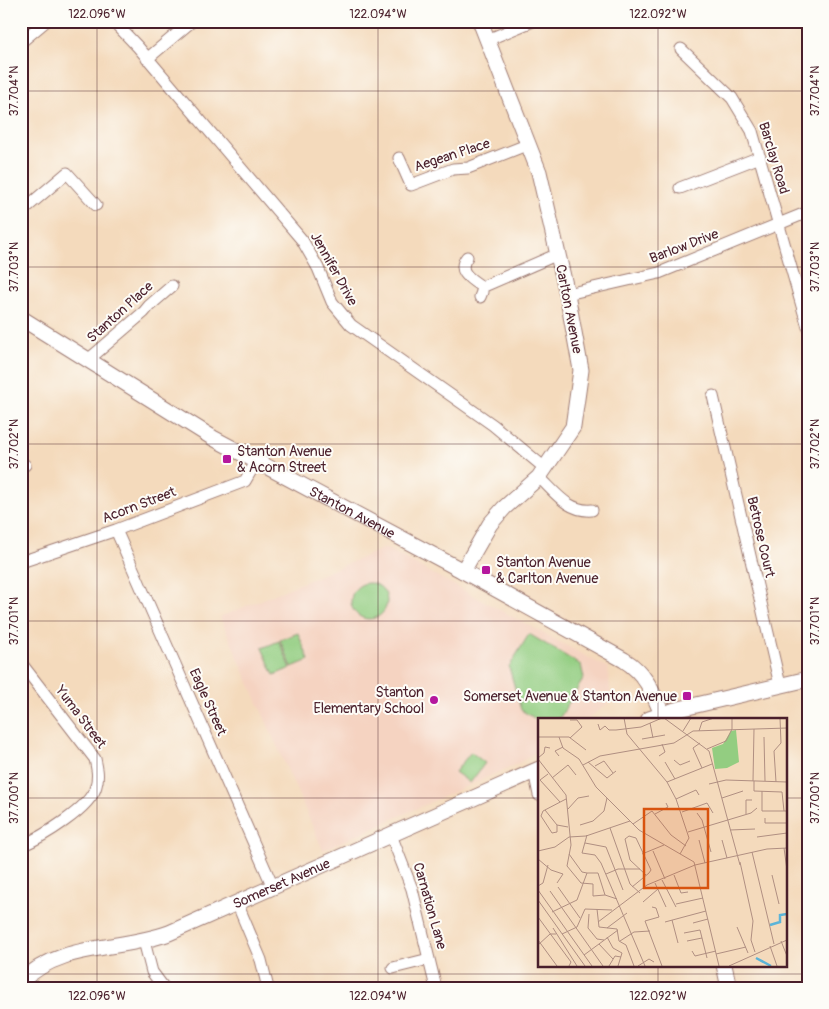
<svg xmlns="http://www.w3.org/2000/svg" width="829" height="1009" font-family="Pangolin,sans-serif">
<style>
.built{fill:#f5d3c1}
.green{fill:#93cd81;stroke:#6e7656}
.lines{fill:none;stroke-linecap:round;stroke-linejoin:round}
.minor-casing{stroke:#9f7c74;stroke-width:13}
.tertiary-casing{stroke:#9f7c74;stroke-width:17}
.minor{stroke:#fff;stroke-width:11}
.tertiary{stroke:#fff;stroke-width:15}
.ticks{fill:none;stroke:#4a1f2b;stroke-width:1;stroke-opacity:0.45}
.poi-dot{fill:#b5179e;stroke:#fdfcf7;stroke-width:2}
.labels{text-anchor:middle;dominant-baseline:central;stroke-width:4;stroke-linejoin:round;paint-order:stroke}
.street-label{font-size:14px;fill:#4a1f2b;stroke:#fdfcf7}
.poi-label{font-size:14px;fill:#4a1f2b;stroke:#fdfcf7;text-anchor:start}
.inset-river{fill:none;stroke:#5bb4d8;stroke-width:2.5}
.inset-road{fill:none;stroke:#b08f82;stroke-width:1}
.view{fill:#d8530f;fill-opacity:0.15;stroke:#d8530f;stroke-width:2.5}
.inset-edge{fill:none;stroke:#4a1f2b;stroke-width:2.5}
.neatline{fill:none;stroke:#4a1f2b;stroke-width:2}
.ticks-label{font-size:12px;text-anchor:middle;fill:#4a1f2b}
</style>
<rect width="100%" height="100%" fill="#fdfcf7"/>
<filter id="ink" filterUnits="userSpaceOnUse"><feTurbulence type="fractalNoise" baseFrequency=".02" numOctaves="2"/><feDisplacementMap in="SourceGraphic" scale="10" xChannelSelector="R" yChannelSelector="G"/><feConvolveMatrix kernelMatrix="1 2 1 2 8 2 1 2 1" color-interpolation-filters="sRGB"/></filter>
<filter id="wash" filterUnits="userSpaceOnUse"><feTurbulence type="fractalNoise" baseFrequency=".0096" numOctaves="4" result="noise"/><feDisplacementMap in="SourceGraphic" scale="20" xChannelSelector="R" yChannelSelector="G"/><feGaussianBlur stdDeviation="1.12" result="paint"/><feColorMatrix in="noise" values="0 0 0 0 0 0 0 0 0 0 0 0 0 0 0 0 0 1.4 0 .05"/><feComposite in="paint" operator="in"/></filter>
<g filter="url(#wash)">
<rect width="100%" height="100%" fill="#f4dabc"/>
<path class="built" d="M385 548 608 668 611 698 610 702 588 719H539V750L519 763 323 850 220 617Z"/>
<path class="green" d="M351 601a18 18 0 1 1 36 0a18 18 0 1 1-36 0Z
M298 633 309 660 292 667 280 640Z
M529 634 581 665 584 678 559 719H539V721L521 710 509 667Z
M279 641 291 668 274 675 262 648Z
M471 752 485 763 470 783 455 772Z"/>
</g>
<g filter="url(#ink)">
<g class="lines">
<g class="minor-casing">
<path id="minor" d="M112 21 118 26 138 47 302 240 318 268 332 302 351 325 493 425 546 469
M487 40 533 21
M21 42 46 21
M681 49 732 98 752 131 808 327
M147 59 192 21
M399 158 411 185 453 169 468 168 529 144
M680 188 760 157
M21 212 67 173 96 205
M467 257C456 271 470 279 482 287V292L480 297
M482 287 558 254
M567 294 659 273 808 212
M88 360 144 312 149 306 172 286
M713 396 780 685
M21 466 25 465
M539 477C555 492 568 512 592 510
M116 530 273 887
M21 562 116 530 245 481 256 462
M21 663 95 759C97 768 99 776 96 786 91 808 42 837 21 846
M534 771 539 795
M391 835 412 889 436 988
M237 903 261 960 268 988
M144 941 152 972 164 988
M393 968 429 959"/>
</g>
<g class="tertiary-casing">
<g id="tertiary">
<path id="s1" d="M21 318 213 438 463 571 624 660C647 674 654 695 664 719"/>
<path d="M463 571 490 524 504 508 539 477 573 427 581 370 567 294 539 172 480 21"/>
<path d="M649 719 675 710 808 679"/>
<path d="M724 965 729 988"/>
<path id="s2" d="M21 982C60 942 120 951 169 933L539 769"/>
</g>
</g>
<use href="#minor" class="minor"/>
<use href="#tertiary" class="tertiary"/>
</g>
</g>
<path class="ticks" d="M97 21V988M378 21V988M658 21V719M21 91H808M21 267H808M21 444H808M21 621H808M21 798H539M785 798H808M658 965V988M21 974H808"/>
<g class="poi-dot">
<rect x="222" y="454" width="10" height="10" rx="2.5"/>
<rect x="481" y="565" width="10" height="10" rx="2.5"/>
<rect x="682" y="691" width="10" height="10" rx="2.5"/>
<circle cx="434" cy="700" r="5"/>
</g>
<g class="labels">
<g class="street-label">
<text transform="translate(452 155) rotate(-18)">Aegean Place</text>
<text transform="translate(774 158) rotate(73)">Barclay Road</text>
<text transform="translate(684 246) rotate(-21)">Barlow Drive</text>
<text transform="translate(334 269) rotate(61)">Jennifer Drive</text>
<text transform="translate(569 309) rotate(79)">Carlton Avenue</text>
<text transform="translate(120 312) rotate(-42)">Stanton Place</text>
<text transform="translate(139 505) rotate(-21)">Acorn Street</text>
<text stroke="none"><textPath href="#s1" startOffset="384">Stanton Avenue</textPath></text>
<text transform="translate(761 537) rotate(77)">Betrose Court</text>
<text transform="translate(208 702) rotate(66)">Eagle Street</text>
<text transform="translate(81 717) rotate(53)">Yuma Street</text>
<text stroke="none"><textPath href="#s2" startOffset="281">Somerset Avenue</textPath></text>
<text transform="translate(430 906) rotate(74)">Carnation Lane</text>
</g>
<g class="poi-label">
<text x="237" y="451">Stanton Avenue<tspan x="237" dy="16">&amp; Acorn Street</tspan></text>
<text x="496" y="562">Stanton Avenue<tspan x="496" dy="16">&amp; Carlton Avenue</tspan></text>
<text x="424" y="692" text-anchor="end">Stanton<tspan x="424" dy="16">Elementary School</tspan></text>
<text x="677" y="696" text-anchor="end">Somerset Avenue &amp; Stanton Avenue</text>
</g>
</g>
<g transform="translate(538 718)">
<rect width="249" height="249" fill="#f4dabc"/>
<path d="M198 12 201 44 189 50 177 51 174 30 185 26 193 13Z" fill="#93cd81"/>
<path class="inset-river" d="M232 207 242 204V197L249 196M218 240 233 248"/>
<path class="inset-road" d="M86 0 89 16 129 64 138 81 151 120 142 136M126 0 171 33 202 147M112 5 115 20M60 6 62 12 67 8 71 12H78L103 9 124 0M145 13 153 0M161 13 164 4 176 0M0 19H31L48 32M21 19 25 30 41 41 58 69 101 112 156 144 181 248M226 19 227 63M32 20 44 9 39 2H32M104 21 127 17M162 25 155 30 164 50M169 31 188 23 194 11V0M21 38 17 33 25 29M121 38 127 34 124 26M0 40 6 35 7 29 12 30M0 41 28 77 33 127 29 148 43 165 55 166V178L67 177M136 42 142 47 152 43M50 44 69 60 78 53M127 44 137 61M45 47 62 38 136 25 155 13 249 10M57 48 66 43 75 55M10 56 2 62 22 84M14 60 30 47 38 57M215 63 216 11M216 63V73L244 74 246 93M129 64 174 46M238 64 236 33 243 25 242 0M171 66 188 62 249 64M224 73V93H249M184 80 205 73M28 81 5 93 3 98 14 115 19 114V107L30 109M138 81 158 72 161 77M30 91 40 80 51 78M7 92 19 107M144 94 169 85 175 95M159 95 164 102 173 134M117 96 130 89 128 85M208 96V82H214M227 100V105H249M95 106 114 93 133 117 148 128M42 107 55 103 66 93 69 80M72 110 92 166 102 175M192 112 217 111M150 114 213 95 219 90M49 117 44 135 57 137 63 145 107 248M219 119 249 115M161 122 167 145M184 122 189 140M47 125 68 129 85 172M246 130 249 152M0 133 17 129 31 119 48 118 92 103M115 133 127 161M214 134 236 226M31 136 44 154 49 155M104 136 126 127M0 141 13 152 25 156 19 165M202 144 215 203 213 222 217 234M49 155H60L67 177 79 181M68 156 80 151H102M136 157 143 175 150 174M234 157 241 186M124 162 138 189M117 165 128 189M0 168 5 165 10 147M20 169 42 200M94 169 111 155 113 152 98 120 91 118 87 121 92 142 108 157M0 172 54 248M12 173 65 248M0 182 47 248M105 184 120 171M138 186 165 180M114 189 118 190 121 199 107 203 124 248M59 191 61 209 79 211 81 223 88 227 96 248M14 194 39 182 49 155M51 196 50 210 59 221 66 222M0 199 33 244 31 248M134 202 140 225M60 204 109 167 157 147 229 131 249 130M127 204 168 193M155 205 170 201M199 209 210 235M15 210 39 248M69 210 89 195M146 215 162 212 169 240M24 216 39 209 47 191 74 192M69 219 75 230 84 235 80 248M0 222 19 248M82 223 96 214 112 213M149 223 164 220M243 223 249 238M61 226 75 241M0 227 12 216H18M232 228 239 248M154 233 157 238 178 233M178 236 208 229M46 237 80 212M71 248 77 238 83 239M100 248 111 241 116 244M191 248 249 222"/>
<path class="view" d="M106 91H170V170H106Z"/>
<rect width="249" height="249" class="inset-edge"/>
</g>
<rect width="829" height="1009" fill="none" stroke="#fdfcf7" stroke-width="55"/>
<rect x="28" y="28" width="774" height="954" class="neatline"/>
<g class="ticks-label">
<text x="97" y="18">122.096°W</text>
<text x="378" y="18">122.094°W</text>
<text x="658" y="18">122.092°W</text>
<text transform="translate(14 91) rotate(-90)" y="4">37.704°N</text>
<text transform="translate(815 91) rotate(-90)" y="4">37.704°N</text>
<text transform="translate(14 267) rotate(-90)" y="4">37.703°N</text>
<text transform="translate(815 267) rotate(-90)" y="4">37.703°N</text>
<text transform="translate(14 444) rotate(-90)" y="4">37.702°N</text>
<text transform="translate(815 444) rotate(-90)" y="4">37.702°N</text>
<text transform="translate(14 621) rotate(-90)" y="4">37.701°N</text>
<text transform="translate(815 621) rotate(-90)" y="4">37.701°N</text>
<text transform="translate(14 798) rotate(-90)" y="4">37.700°N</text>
<text transform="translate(815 798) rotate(-90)" y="4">37.700°N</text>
<text x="97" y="1000">122.096°W</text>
<text x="378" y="1000">122.094°W</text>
<text x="658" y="1000">122.092°W</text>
</g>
</svg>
